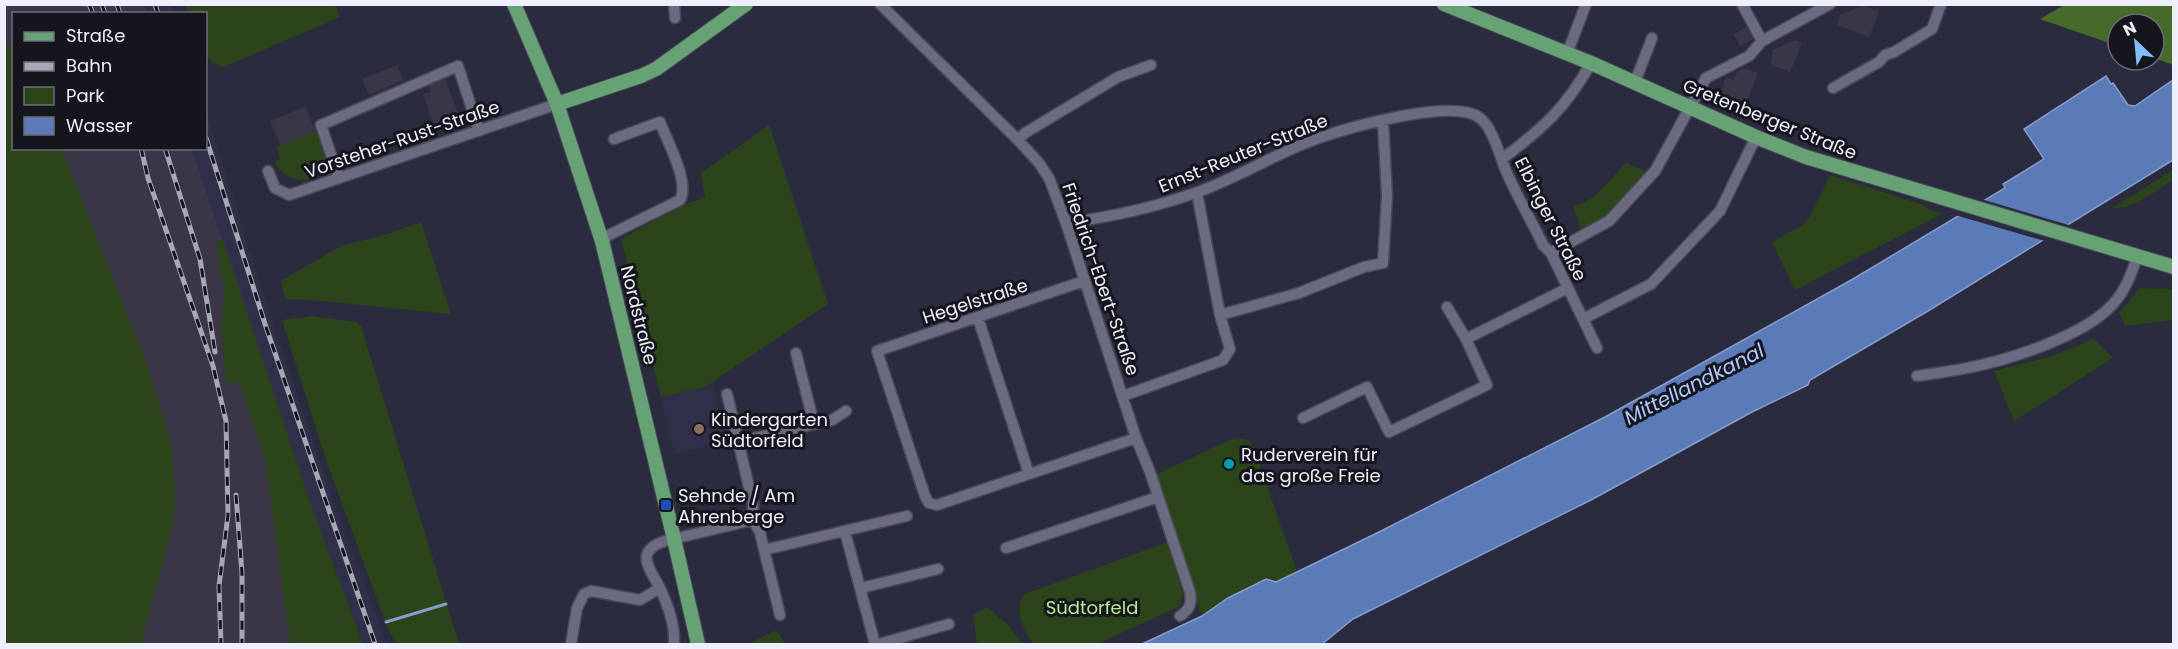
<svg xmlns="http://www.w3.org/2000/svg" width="2178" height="649" font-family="Poppins,sans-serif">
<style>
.industrial{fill:#3a3647}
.built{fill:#302f4a}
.green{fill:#2c441a}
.forest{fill:#456a29}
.water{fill:#5a7ab8;stroke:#869dcc;stroke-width:1.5}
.pier{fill:#2b2b3f}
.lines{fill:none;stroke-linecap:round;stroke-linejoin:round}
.stream{stroke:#869dcc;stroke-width:3}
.minor-casing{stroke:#484859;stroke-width:13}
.major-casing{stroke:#484859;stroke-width:16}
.minor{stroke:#6a6a81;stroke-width:10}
.major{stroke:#66a273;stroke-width:14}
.rail-casing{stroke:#a7a7b8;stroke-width:5}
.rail{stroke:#15151e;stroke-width:3;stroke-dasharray:9;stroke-linecap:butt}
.education-dot{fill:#8d6e63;stroke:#15151e;stroke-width:2}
.culture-dot{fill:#0f9aa8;stroke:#15151e;stroke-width:2}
.transit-dot{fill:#1a4fb4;stroke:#15151e;stroke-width:2}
.labels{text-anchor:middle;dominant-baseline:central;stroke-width:6;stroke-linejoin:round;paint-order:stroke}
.street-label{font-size:18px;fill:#eeeefc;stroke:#15151e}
.poi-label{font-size:18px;fill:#eeeefc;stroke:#15151e;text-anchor:start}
.park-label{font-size:18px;fill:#b7ed92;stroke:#15151e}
.water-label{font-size:20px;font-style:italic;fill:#aecafe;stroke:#15151e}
</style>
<rect width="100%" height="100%" fill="#2b2b3f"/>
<path class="industrial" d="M4 5H144L147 13 14 14V148L192 149 312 508 363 644H5Z
M1863 5 1879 12 1869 37 1837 25 1840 15Z
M1748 26 1755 38 1740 46 1734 34Z
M1795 40 1802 43 1790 72 1771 65 1773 50Z
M397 65 403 80 369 95 362 79Z
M1744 68 1758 73 1746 103 1739 101 1735 109 1725 105 1728 98 1719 95 1726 77 1734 80 1737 72Z
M445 78 459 116 434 126 423 94 431 92 429 85Z
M305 107 315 131 281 146 270 121Z"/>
<path class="built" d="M144 5H171L174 13H147Z
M206 111 272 322 333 500 387 644H363L312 508 192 149 206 148Z
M712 382 719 412 728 418 733 440 674 454 661 397 705 387Z"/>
<path class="green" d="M185 5H335L340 17 224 67 213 63 206 56V14L189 13Z
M5 40 13 54 14 148 62 149 147 365 172 445 175 491 174 521 141 644H5Z
M769 125 828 304 705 387 661 397 621 239 679 207 705 197 701 173Z
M316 131 327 162 326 171C307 184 287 183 274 162L281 159 276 147Z
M1626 163 1650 173 1606 219 1582 231 1573 207 1594 197Z
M2173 170V180C2154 191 2136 209 2112 208Z
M1830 175 1924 205 1930 210 1943 213C1894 240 1844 264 1795 290L1772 242 1803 225 1810 216Z
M421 222 451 314 312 300 285 299 281 281 343 245 379 237Z
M223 240 312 508 363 644H290L265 459 239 382 226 383 221 330 224 290 216 243Z
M2140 288 2173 289V320L2125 326 2119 313Z
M312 316 356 322 361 326 459 644H396L386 624 326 460 282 320Z
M2093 338 2113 358 2014 421 1994 371C2031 361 2058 357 2093 338Z
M1234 438 1249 440 1254 449 1297 572 1202 616 1157 482V474Z
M1168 542 1183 594 1180 606 1097 644H1033C1024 630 1012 609 1025 594Z
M987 607 1008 625 1023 644H977L973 615Z
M774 631 779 633 785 644H749Z"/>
<path class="forest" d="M2064 5H2173V65L2154 58V24H2118V46L2040 19Z"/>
<path class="water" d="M2106 76 2111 84 2113 83 2128 105 2135 106 2173 80V160L1928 311 1810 380 1808 385 1752 412 1591 500 1353 619 1322 644H1142L1202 616 1228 598 1266 579 1276 582 1297 572 1379 532 1605 417 1853 279 2005 188 2003 184 2044 159 2024 129Z"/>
<path class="pier" d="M1981 199 2072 226 2048 242 1955 215Z"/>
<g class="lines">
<path class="stream" d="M386 622 446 604"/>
<g class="minor-casing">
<path id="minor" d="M674 4 675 18
M880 4 1018 140 1039 163 1049 178 1066 223 1136 438 1150 472 1190 592C1192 604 1190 609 1180 616
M1742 4 1762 41
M1567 54 1586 4
M1635 82 1652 38
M1833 88 1879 62 1885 55 1894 52 1932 29 1941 4
M1018 140 1025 133 1118 77 1151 65
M1502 159C1542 129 1566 108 1591 63
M268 171 275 188 289 195 557 104
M339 178 321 125 458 66 479 131
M1066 223C1110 217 1153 208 1195 193 1236 179 1274 154 1316 139 1347 128 1453 97 1480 118 1493 128 1500 157 1506 171 1517 196 1531 220 1543 245L1551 253 1597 348
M602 241 609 235 680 200C690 182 667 141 660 122L614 139
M1551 253 1609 221 1655 171 1706 78 1749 56 1762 41 1830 4
M1084 281 877 351 925 496 929 503 937 505 1136 438
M1447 307 1466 339
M1220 315 1299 293 1364 267 1383 263 1387 196 1383 121
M978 318 1029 474
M1583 319 1651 284 1720 211 1756 137
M796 353 814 424
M1917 376C1936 373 1954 371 1972 367 2012 359 2084 335 2111 306 2125 292 2131 275 2137 257
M727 394 753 504V520
M1123 396 1223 360 1230 349 1220 315 1197 193
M1303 418 1367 387 1389 432 1487 385 1466 339 1568 288
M738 442 832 420 846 411
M753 520 760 533 780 615
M845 532 875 644
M1006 548 1158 497
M764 550 907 516
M660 588C668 606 675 624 674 644
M861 588 938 569
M571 644 577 608 584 594 591 591 640 600 660 588C649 568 634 551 665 541L753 520
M879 644 949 624"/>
</g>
<g class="major-casing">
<path id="major" d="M514 4 557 104 602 241 674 539 698 644
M1444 4 1591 63 1756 137 1806 157 2174 267
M557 104 641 76 656 69 746 4"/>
</g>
<use href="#minor" class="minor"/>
<use href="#major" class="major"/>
<g class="rail-casing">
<path id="rail" d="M89 4 93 14
M102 4 105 14
M117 4 120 14
M155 4 158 14
M206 138 265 324 375 644
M141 148 148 178 213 366 226 421 228 515 219 586 221 644
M165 148 200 259 215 352
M236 495 242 573V644"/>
</g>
<use href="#rail" class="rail"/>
</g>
<circle class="education-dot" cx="699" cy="429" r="6"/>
<circle class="culture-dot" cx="1229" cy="464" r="6"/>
<rect class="transit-dot" x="660" y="499" width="12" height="12" rx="3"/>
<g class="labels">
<g class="street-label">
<text transform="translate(1770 119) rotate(22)">Gretenberger Straße</text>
<text transform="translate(402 139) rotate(-19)">Vorsteher-Rust-Straße</text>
<text transform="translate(1243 153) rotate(-22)">Ernst-Reuter-Straße</text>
<text transform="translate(1551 219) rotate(63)">Elbinger Straße</text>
<text transform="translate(1101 279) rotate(71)">Friedrich-Ebert-Straße</text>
<text transform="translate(975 301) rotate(-18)">Hegelstraße</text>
<text transform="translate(639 315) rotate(76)">Nordstraße</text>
</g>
<g class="poi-label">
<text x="711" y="419">Kindergarten<tspan x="711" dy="21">Südtorfeld</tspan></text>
<text x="1241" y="454">Ruderverein für<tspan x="1241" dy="21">das große Freie</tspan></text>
<text x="678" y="495">Sehnde / Am<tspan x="678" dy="21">Ahrenberge</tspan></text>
</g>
<g class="park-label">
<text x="1092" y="607">Südtorfeld</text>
</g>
<g class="water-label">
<text transform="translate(1694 384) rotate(-27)">Mittellandkanal</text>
</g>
</g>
<rect width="2178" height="649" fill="none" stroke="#eeeefc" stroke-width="12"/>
<rect x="12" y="12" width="195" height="138" fill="#15151e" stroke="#6c6c77" stroke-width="1.5"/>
<rect x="24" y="32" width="30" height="9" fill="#66a273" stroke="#6c6c77" stroke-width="1.5"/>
<text x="66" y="42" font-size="18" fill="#eeeefc">Straße</text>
<rect x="24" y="62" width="30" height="9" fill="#a7a7b8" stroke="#6c6c77" stroke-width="1.5"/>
<text x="66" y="72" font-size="18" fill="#eeeefc">Bahn</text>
<rect x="24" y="87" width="30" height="18" fill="#2c441a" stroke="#6c6c77" stroke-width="1.5"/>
<text x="66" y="102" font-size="18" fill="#eeeefc">Park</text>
<rect x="24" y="117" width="30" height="18" fill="#5a7ab8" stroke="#6c6c77" stroke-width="1.5"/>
<text x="66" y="132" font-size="18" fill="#eeeefc">Wasser</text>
<g transform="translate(2136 42) rotate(334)"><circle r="28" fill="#15151e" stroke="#6c6c77" stroke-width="1.5"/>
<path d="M0-4.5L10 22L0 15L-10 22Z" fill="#83bcfb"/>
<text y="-9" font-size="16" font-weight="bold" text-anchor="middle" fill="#eeeefc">N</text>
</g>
</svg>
